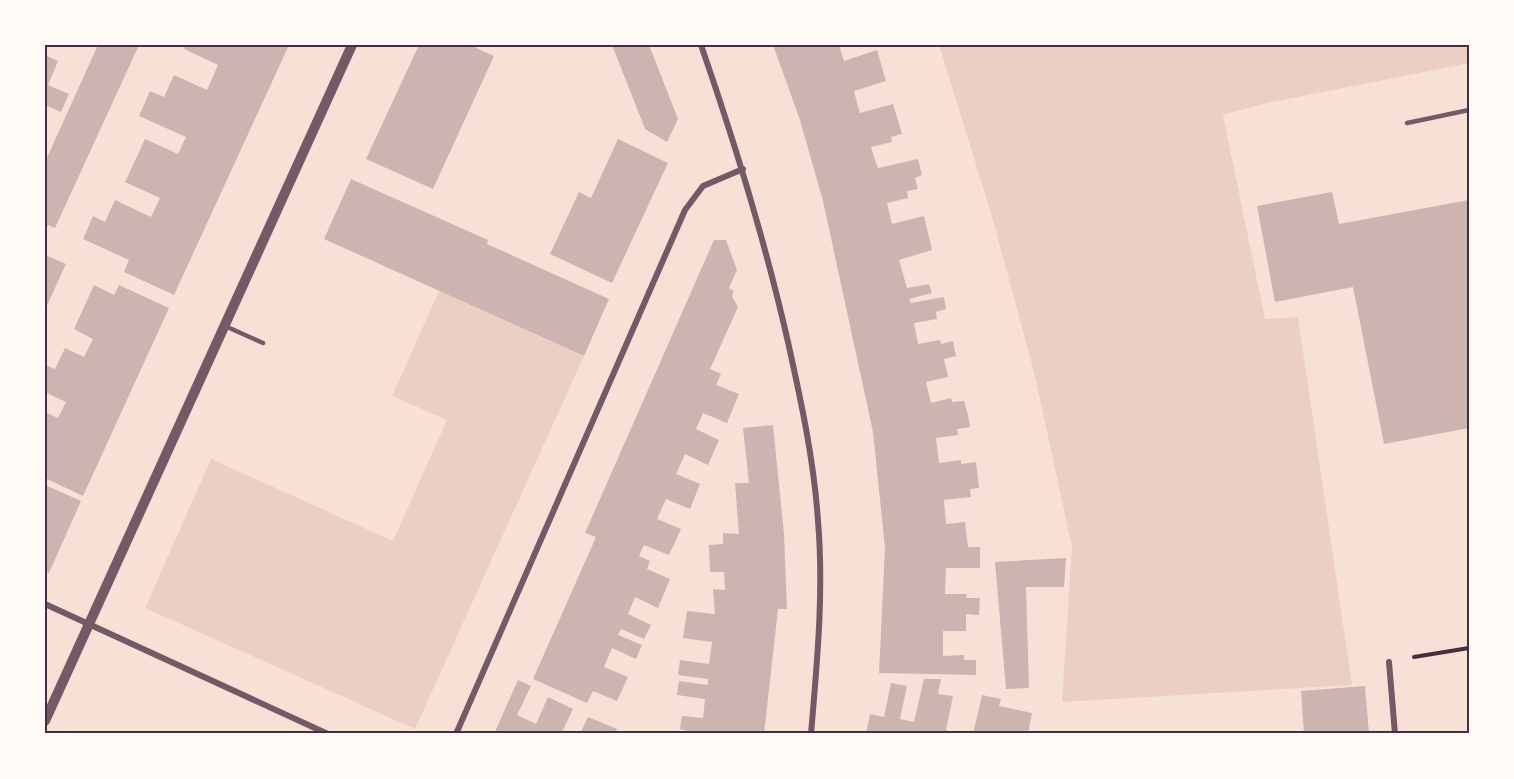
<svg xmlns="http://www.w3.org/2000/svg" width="1514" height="779" font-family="Commissioner,sans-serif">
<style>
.green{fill:#ebcfc5}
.building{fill:#ccb4b1}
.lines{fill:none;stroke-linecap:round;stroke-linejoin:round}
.path{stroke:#4a2c40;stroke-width:4}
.service{stroke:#755966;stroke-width:4.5}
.minor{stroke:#755966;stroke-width:6}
.tertiary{stroke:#755966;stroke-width:10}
.neatline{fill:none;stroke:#4a2c40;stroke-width:2}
</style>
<rect width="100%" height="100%" fill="#f7e1d7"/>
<path class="green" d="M939 45H1469V63L1263 104 1223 115 1265 319 1298 317 1352 685 1062 702 1072 547 1034 372 991 213Z
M439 291 584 356 415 729 145 608 211 459 393 541 447 420 392 396Z"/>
<path class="building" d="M98 45H139L55 228 48 225 45 231V162Z
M186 45H289L174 295 124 272 129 260 83 239 93 216 105 222 115 200 151 217 160 198 125 182 145 139 178 154 186 137 139 116 150 91 164 97 174 75 207 90 218 65 184 49Z
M419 45H470L494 56 433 189 366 159Z
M612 45H649L678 119 667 142 645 129Z
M773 45H839L844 61 877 50 886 81 854 91 857 103 860 113 893 104 902 134 891 137 892 142 871 147 874 157 878 168 918 159 922 175 915 178 918 189 907 191 908 198 887 203 892 224 924 216 932 250 899 260 907 288 929 284 932 293 909 299 911 303 944 297 946 309 936 312 937 319 914 323 918 344 940 340 941 344 953 341 956 356 944 359 948 377 926 382 931 403 951 398 952 402 964 401 968 415 970 427 957 429 958 435 936 438 939 463 961 460V464L976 462 979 488 970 489 971 497 944 500 946 524 965 522 968 547H980V568H946L945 594H967L966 598H980L979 615 966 614V631H943V656L964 655V660H976V675L879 673 885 548 873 432 823 201 800 120Z
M45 55 58 61 48 85 69 94 61 112 45 105Z
M618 139 668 163 612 283 550 254 579 192 591 198Z
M351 179 488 240 487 244 609 299 584 356 324 239Z
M1332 192 1339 224 1469 200V428L1384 444 1353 287 1275 302 1257 206Z
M714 240H726L737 270 729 288 734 291 732 296 738 307 710 369 721 374 716 385 739 394 727 423 703 413 696 429 719 440 708 465 685 454 676 474 700 484 690 509 666 499 661 510 657 519 681 529 669 555 644 545 639 556 650 561 647 569 670 579 658 608 635 597 631 607 628 614 651 625 644 639 621 629 618 635 642 645 636 659 612 648 604 667 628 677 617 701 593 691 587 703 533 679 596 537 585 533Z
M45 255 66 264 45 310Z
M94 285 114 295 119 285 169 308 83 496 45 478V412L58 418 66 402 45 392V365L55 369 65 348 84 357 93 339 74 329Z
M773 425 784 534 787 609H778L764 734H701L680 729 682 716 703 718 705 699 677 695 679 681 708 685V679L678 675 680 660 709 664 712 642 683 638 687 611 715 614 713 589 725 590 724 572H710L709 545 723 544V533L739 534 735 483H749L743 428Z
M45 485 81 501 49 573 45 571Z
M1066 558 1064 587H1026L1029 688 1006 689 995 562Z
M924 679H941L938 694 953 696 946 730 958 734H866L870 714 884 717 891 683 907 686 900 719 914 722Z
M518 680 531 686 517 715 536 724 548 697 573 709 561 734H494Z
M1365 686 1369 734H1304L1301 691Z
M982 695 1001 699 999 706 1032 713 1028 734H973Z
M588 717 617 729 615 734H580Z"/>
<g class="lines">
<path class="path" d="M1414 657 1469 648"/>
<path class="service" d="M1407 123 1469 110
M225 326 263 343"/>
<path class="minor" d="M701 45C735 143 765 241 788 342 801 401 814 460 818 521 824 592 817 663 811 734
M45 604 328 734
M1389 662 1395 734
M456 734 685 210 703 186 743 169"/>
<path class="tertiary" d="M45 721 352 45"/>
</g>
<rect width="1514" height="779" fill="none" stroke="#fffaf5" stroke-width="93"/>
<rect x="46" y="46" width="1422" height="686" class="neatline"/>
</svg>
